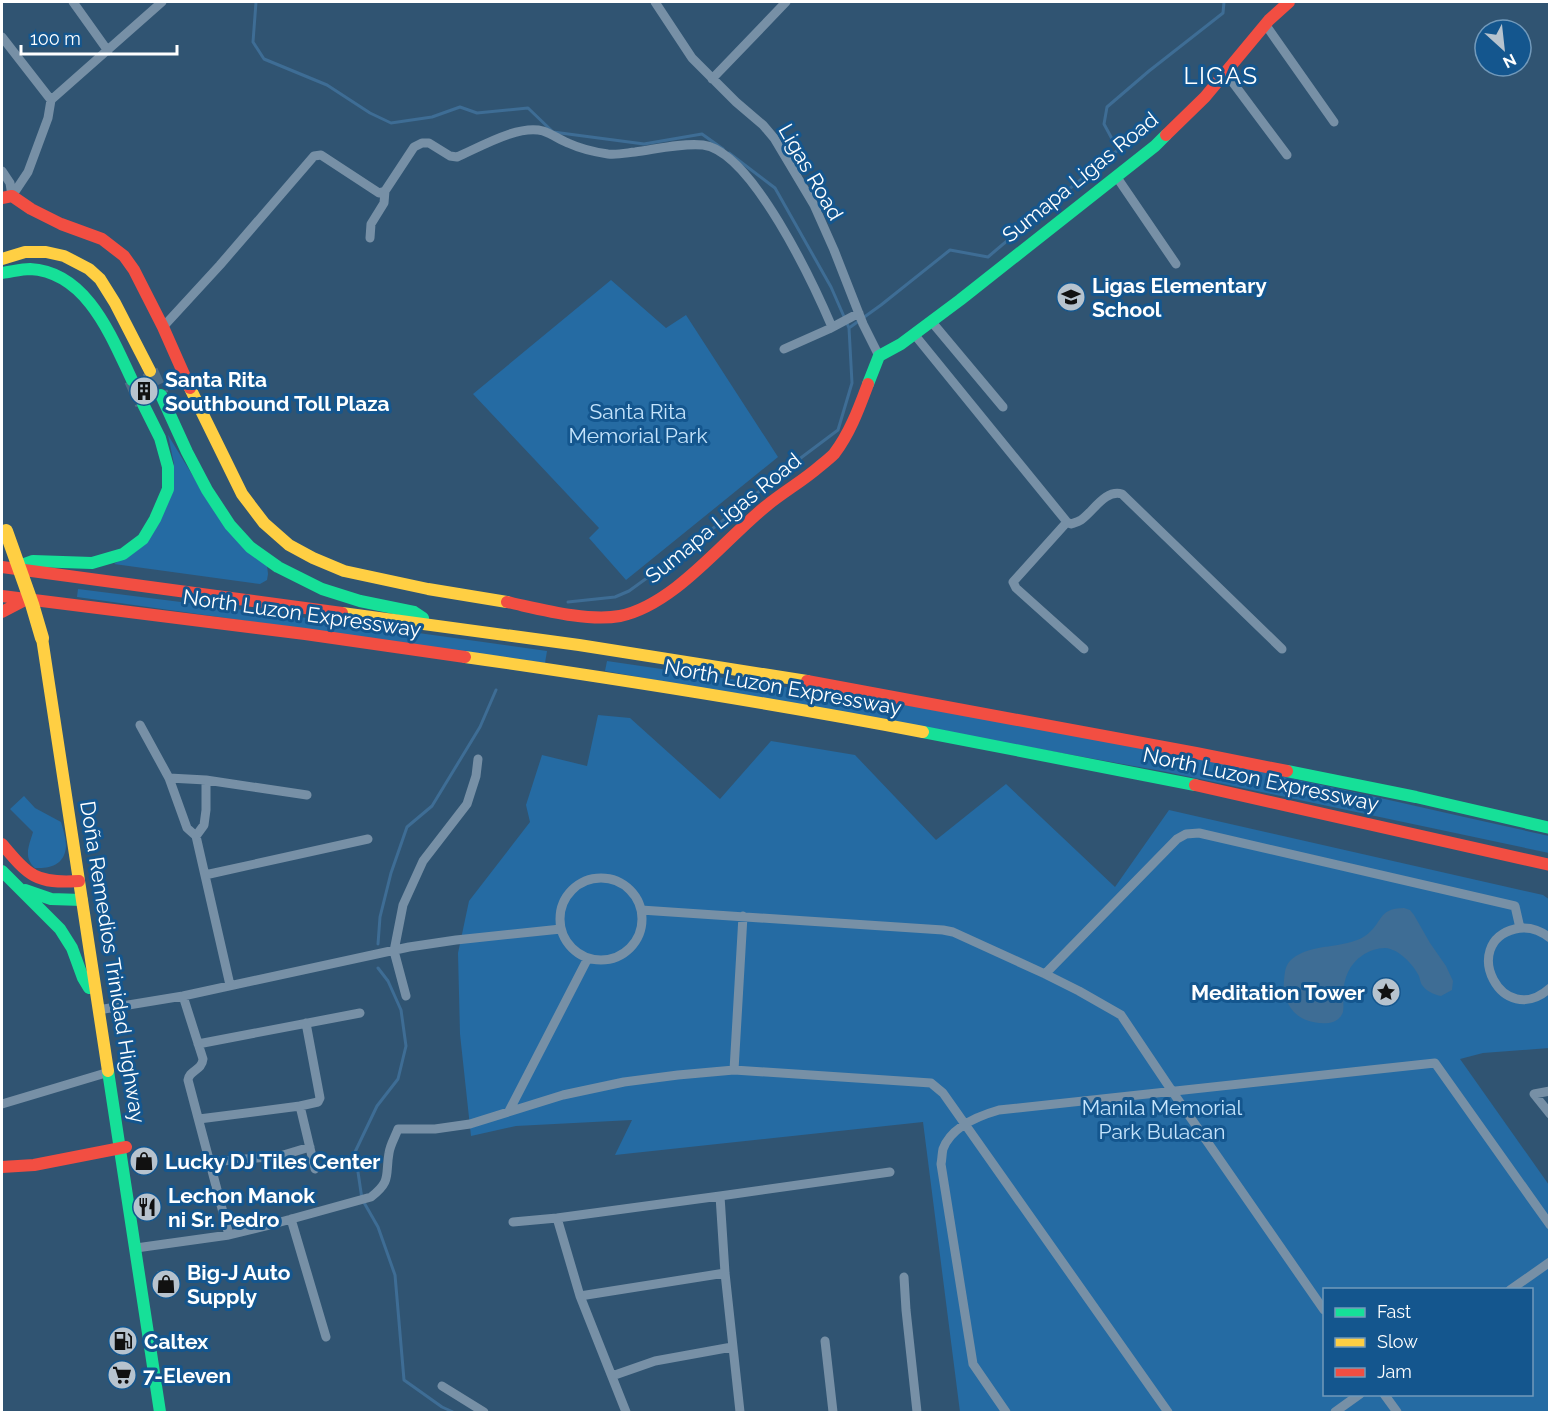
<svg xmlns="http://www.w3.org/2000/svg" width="1551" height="1414" font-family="Raleway,sans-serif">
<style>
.green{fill:#256ba3;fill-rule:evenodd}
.water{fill:#3e6d95}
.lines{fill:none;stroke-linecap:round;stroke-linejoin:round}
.stream{stroke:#3e6d95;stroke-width:3}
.highway-tunnel{stroke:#4f6e87;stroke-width:16;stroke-dasharray:16 8;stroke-linecap:butt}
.street{stroke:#7790a6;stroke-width:9}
.fast{stroke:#16e098;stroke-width:12}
.slow{stroke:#ffcf43;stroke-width:12}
.jam{stroke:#f24e42;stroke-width:12}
.slow-bridge{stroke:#ffcf43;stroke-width:14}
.labels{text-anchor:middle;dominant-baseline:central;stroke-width:6;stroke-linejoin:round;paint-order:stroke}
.street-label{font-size:21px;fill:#fff;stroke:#14568e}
.poi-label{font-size:21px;font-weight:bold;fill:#fff;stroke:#14568e;text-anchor:start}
.park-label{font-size:21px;fill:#c5e4fc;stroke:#14568e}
.quarter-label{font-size:24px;letter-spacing:1.5px;fill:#fff;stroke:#14568e}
</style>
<rect width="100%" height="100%" fill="#305472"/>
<path class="green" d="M611 280 666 328 686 315 778 457 626 580 589 538 599 528 473 394Z
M168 435 210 504 267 565 268 574 267 580 260 584 114 564 137 549 174 464Z
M78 589 354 624 547 651 545 663 77 597Z
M607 661C777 686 948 709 1116 742 1261 770 1405 804 1549 836V853L1167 772 605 671Z
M598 715 630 718 720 799 771 741 855 755 936 840 1006 784 1115 887 1169 810 1543 895 1550 900 1549 1048 1483 1053 1460 1059 1549 1185V1412H960L923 1122 615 1155 632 1120 516 1126 471 1136 460 1034 458 953 469 901 530 822 526 805 542 755 587 766ZM1324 1290H1532V1394H1324Z
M24 796 35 808 61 822C63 829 66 838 66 846 65 864 51 869 35 868 23 857 29 846 33 832L10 809Z"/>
<path class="water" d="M1404 908 1410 910 1414 915 1430 943 1446 966 1453 981 1452 990 1441 996C1434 995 1425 990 1422 985 1421 984 1419 976 1419 976 1413 964 1399 949 1385 948 1377 948 1369 951 1363 955 1349 964 1344 978 1343 994 1343 1000 1344 1006 1343 1012 1338 1027 1317 1024 1306 1020 1290 1014 1282 996 1284 980 1285 971 1285 965 1292 959 1313 942 1343 950 1365 936 1383 924 1377 908 1404 908Z"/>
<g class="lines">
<path class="stream" d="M256 2 253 42 264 59 327 85 370 113 391 123 432 117 460 107 477 113 528 108 553 132 644 144 702 134 723 149
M849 328 881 305 950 250 988 257 1054 201 1118 150 1104 124 1107 107 1149 71 1223 13 1224 2
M568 602 615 597 629 591 691 546 802 457 838 430 852 383 849 328 831 287 775 188 729 153
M378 944 380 917 391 873 407 827 432 806 480 727 496 690
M378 968 388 981 401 1010 406 1046 398 1079 377 1106 355 1152 362 1199 378 1227 395 1275 404 1380 442 1407 453 1412"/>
<path class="highway-tunnel" d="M150 371 161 395
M132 380 143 404"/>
<path class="street" d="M73 2 108 51
M655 2 692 58 736 102 763 125 774 138 814 205 834 250 863 324 879 356
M1265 24 1334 122
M2 37 51 100
M1225 72 1287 155
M712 79 786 2
M2 171 10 183 12 196
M1116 176 1176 264
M12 196 28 172 48 118 51 100 162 2
M370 238 371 224 384 203 385 191
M931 321 1003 407
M163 327 220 265 314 156 321 155 379 193 385 191 414 147 422 143H429L450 156 457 157C480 147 519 124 543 131 552 134 560 140 568 143 581 149 594 152 608 154 617 155 626 153 635 152 657 149 681 143 703 145 752 151 814 285 832 327
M914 334 1067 522 1071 524C1074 523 1078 522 1081 520 1093 512 1105 489 1122 494L1282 649
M784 349 829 329 859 313
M1067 522 1013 582 1016 588 1084 649
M140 725 169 778 187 828 196 836 230 985
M169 778 206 780 307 795
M196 836 204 825 206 810V780
M205 875 368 839
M560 919a41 41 0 1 1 82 0a41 41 0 1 1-82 0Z
M641 910 943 930 953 932 1045 974 1079 991 1121 1015 1172 1091 1324 1310
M1550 938C1540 930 1528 926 1515 929 1459 943 1502 1031 1550 988
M1045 974 1177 839 1186 834 1199 833 1515 906 1520 928
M183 996 203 1059C202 1071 189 1070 188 1080L229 1235
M406 996 394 951 403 905 423 861 467 804 476 776 478 759
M98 1010 183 996 409 947 456 940 561 929
M198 1044 360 1013
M734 1070 743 916
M1550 1091 1534 1094 1550 1114
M2 1104 109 1072
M300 1106 315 1169
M509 1111 588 958
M199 1119 300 1106 318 1102 320 1098 306 1023
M211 1162 280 1156 310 1147
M720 1196 725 1273 740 1412
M557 1218 580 1296 626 1412
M291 1219 326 1337
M513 1222 557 1218 720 1196 890 1172
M136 1248 229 1235 266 1226 371 1197C392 1181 385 1175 389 1153 390 1145 395 1137 398 1129H435L470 1124 563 1095 624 1082 678 1075 734 1070 931 1083 943 1093 1168 1412
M904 1277 906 1310 917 1412
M1510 1290 1550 1262
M580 1296 725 1273
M825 1341 833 1412
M612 1376 655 1361 732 1347
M442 1386 484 1412
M1384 1394 1397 1412
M1006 1412 973 1364 941 1164C942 1159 942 1153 943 1149 951 1127 978 1116 999 1110L1435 1063 1550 1225
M1335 1412 1360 1394"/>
<path class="fast" d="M2 273C11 272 21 269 30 269 87 272 111 336 132 380
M868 384 879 356 901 344 960 300 1155 146 1166 135
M161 395 187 452 207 490 230 525 250 547 278 567 322 589 360 601 414 612 423 618
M22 565 33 561 92 563 123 554 143 539 155 519 168 489V467L160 438 143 404
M923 732 1195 785
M1287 771 1416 797 1550 828
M2 871 60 929 72 948 83 978 89 988
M25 890 51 899 82 900
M108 1071 160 1412"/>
<path class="slow" d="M2 259 25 252H46L64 256 89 269 100 279 115 303 150 371
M190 388 242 494 264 523 289 545 313 558 344 571 428 589 507 602
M342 613 579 645 807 681
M42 638 108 1071
M465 657C618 679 771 703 923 732"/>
<path class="jam" d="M1166 135 1205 97 1269 20 1289 2
M2 198 12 196 31 209 61 224 102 239 124 256 134 270 163 327 190 388
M2 567 342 613
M2 596 305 634 465 657
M507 602C540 609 587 622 620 616 674 605 723 541 765 507 783 492 803 481 820 466 825 462 830 458 834 454 850 433 859 408 868 384
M2 612 27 599
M807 681 1196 753 1287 771
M1195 785 1550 865
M2 844C29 876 36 884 79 881
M2 1167 34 1165 126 1147"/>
<path class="slow-bridge" d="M6 531 32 604 42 638"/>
</g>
<defs>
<g id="school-disc" transform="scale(1.5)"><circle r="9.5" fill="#b7c3ce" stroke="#14568e"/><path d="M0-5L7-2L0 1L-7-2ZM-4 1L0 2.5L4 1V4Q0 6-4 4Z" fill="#111"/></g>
<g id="building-disc" transform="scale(1.5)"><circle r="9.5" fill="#b7c3ce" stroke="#14568e"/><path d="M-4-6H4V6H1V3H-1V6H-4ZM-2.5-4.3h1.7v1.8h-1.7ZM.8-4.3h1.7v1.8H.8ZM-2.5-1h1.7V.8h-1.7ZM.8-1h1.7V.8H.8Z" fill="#111"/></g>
<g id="sight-disc" transform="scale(1.5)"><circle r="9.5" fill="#b7c3ce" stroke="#14568e"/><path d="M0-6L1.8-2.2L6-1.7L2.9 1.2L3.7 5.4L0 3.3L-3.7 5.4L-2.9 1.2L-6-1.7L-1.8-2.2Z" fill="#111"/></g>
<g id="shop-disc" transform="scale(1.5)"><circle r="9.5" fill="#b7c3ce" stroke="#14568e"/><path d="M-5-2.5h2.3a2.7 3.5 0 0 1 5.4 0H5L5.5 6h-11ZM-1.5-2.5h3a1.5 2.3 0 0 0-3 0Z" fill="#111"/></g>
<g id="restaurant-disc" transform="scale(1.5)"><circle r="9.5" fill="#b7c3ce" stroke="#14568e"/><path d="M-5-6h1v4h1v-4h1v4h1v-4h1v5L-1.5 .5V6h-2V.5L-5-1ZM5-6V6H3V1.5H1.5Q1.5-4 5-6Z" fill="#111"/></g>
<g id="fuel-disc" transform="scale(1.5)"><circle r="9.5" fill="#b7c3ce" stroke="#14568e"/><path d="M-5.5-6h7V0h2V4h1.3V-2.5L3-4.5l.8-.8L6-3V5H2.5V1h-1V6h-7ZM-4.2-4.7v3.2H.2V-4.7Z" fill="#111"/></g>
<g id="supermarket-disc" transform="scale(1.5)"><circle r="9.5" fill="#b7c3ce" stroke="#14568e"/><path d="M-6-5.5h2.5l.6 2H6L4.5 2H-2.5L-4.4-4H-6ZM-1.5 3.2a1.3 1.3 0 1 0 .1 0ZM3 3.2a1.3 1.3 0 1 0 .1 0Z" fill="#111"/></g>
</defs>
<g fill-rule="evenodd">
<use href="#school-disc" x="1071" y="297"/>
<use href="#building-disc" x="144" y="391"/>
<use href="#sight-disc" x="1386" y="992"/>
<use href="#shop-disc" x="144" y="1161"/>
<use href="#restaurant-disc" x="147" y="1207"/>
<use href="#shop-disc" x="166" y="1284"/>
<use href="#fuel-disc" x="123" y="1341"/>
<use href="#supermarket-disc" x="122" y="1375"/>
</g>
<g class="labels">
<g class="street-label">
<text transform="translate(811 172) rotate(60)">Ligas Road</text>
<text transform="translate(1080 177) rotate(-39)">Sumapa Ligas Road</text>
<text transform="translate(723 518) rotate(-39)">Sumapa Ligas Road</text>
<text transform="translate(302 613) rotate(8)">North Luzon Expressway</text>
<text transform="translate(783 687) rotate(10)">North Luzon Expressway</text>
<text transform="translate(1261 779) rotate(12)">North Luzon Expressway</text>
<text transform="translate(113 962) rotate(81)">Doña Remedios Trinidad Highway</text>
</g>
<g class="poi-label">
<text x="1092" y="285">Ligas Elementary<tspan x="1092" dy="24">School</tspan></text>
<text x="165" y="379">Santa Rita<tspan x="165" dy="24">Southbound Toll Plaza</tspan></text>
<text x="1365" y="992" text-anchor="end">Meditation Tower</text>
<text x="165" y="1161">Lucky DJ Tiles Center</text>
<text x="168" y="1195">Lechon Manok<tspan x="168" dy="24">ni Sr. Pedro</tspan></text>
<text x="187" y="1272">Big-J Auto<tspan x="187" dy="24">Supply</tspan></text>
<text x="144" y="1341">Caltex</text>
<text x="143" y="1375">7-Eleven</text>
</g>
<g class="park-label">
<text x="638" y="411">Santa Rita<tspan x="638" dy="24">Memorial Park</tspan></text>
<text x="1162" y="1107">Manila Memorial<tspan x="1162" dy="24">Park Bulacan</tspan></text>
</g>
<g class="quarter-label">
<text x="1221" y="75">LIGAS</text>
</g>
</g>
<rect width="1551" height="1414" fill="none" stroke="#ffffff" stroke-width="6"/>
<rect x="1323" y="1288" width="210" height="108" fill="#14568e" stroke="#729abb" stroke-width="1.5"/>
<rect x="1335" y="1308" width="30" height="9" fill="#16e098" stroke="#729abb" stroke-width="1.5"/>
<text x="1377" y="1318" font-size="18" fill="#ffffff">Fast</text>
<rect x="1335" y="1338" width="30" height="9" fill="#ffcf43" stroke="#729abb" stroke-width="1.5"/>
<text x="1377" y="1348" font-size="18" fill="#ffffff">Slow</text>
<rect x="1335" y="1368" width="30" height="9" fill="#f24e42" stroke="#729abb" stroke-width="1.5"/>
<text x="1377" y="1378" font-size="18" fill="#ffffff">Jam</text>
<g transform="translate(1503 48) rotate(153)"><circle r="28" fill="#14568e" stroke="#729abb" stroke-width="1.5"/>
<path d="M0-4.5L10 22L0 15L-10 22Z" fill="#b7c3ce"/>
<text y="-9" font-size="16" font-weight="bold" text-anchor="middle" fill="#ffffff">N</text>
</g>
<path d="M21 45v9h156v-9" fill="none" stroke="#ffffff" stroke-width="3"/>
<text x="30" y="45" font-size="18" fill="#ffffff" stroke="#14568e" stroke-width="4.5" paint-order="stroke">100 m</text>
</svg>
